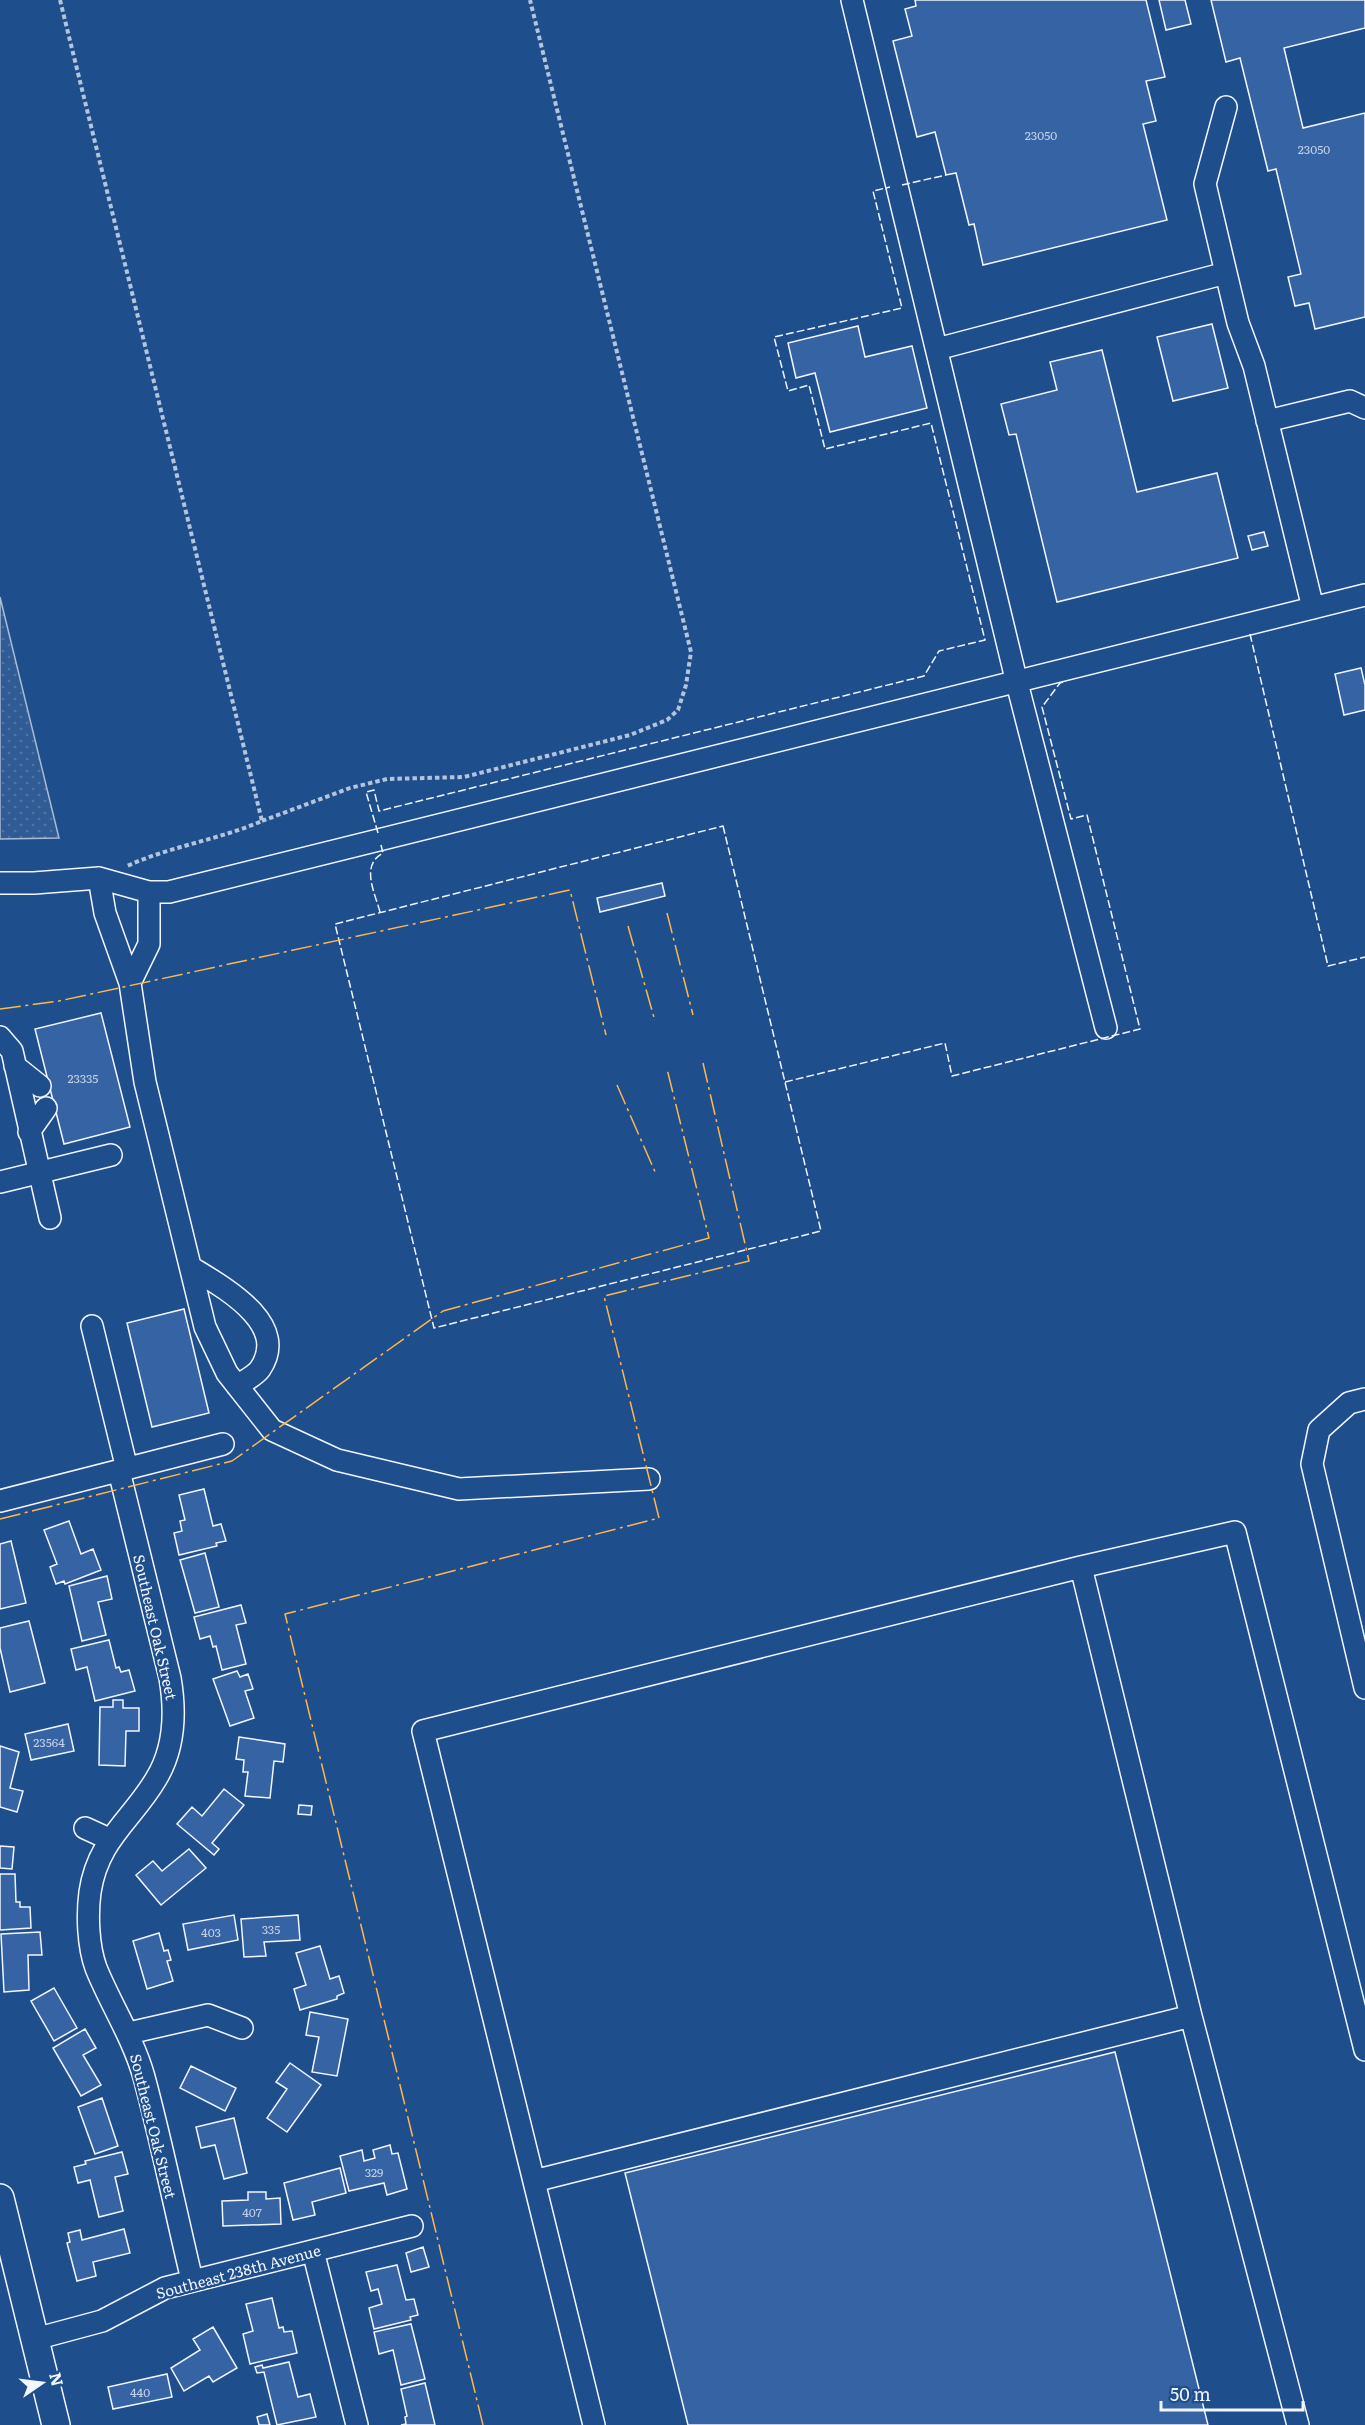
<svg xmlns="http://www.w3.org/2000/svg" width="1365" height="2425" font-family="Literata,serif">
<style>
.grass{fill:url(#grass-dots);stroke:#a8bbd7;stroke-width:1.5}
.building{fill:#3563a3;stroke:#f2f6ff;stroke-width:1.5}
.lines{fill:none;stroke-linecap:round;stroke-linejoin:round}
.minor-casing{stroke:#f2f6ff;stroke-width:24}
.major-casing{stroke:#f2f6ff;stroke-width:30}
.path{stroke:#b3c4dc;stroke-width:4;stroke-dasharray:4.5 3;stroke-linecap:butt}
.minor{stroke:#1f4e8c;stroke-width:21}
.major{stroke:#1f4e8c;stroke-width:27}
.fence{stroke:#f2f6ff;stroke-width:1.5;stroke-dasharray:8 3;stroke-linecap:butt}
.power{stroke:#ffb74d;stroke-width:1.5;stroke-dasharray:21 4.5 3 4.5;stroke-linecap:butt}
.labels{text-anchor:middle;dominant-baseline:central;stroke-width:4.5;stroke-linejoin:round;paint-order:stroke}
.number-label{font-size:12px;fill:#c3d1e8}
.street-label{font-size:15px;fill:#f2f6ff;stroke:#1f4e8c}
</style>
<defs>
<pattern id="grass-dots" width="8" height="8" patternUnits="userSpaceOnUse" patternTransform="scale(1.5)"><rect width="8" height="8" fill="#305b95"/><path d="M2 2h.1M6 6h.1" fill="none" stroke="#4e73a5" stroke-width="1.8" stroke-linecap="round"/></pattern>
</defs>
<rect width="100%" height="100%" fill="#1f4e8c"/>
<path class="grass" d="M0 597 59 838 0 839Z"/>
<path class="building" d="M915 0H1146L1165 77 1146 81 1156 121 1143 124 1167 220 983 265 974 224 969 225 956 173 946 175 935 132 917 137 893 41 912 36 905 9 916 6Z
M1159 0H1185L1191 24 1166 30Z
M1211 0H1365V28L1284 48 1303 128 1365 113V317L1315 329 1309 303 1295 306 1288 277 1301 274 1276 169 1268 171 1240 58 1226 62Z
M1212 324 1228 388 1173 401 1157 337Z
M858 326 865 357 912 346 927 408 830 432 815 373 796 378 788 343Z
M1102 350 1137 492 1217 473 1238 558 1057 602 1016 434 1009 435 1001 404 1057 390 1050 362Z
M1264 532 1268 546 1252 550 1248 536Z
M1361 668 1365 685V710L1344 715 1335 674Z
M662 883 665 896 600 912 597 898Z
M101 1013 130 1127 64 1144 35 1029Z
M184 1309 209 1413 152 1427 127 1323Z
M204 1489 213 1526 221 1524 226 1541 216 1543 217 1546 179 1555 174 1533 182 1531 180 1521 185 1520 179 1495Z
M69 1521 81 1554 93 1549 101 1570 65 1584 64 1581 56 1584 50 1567 57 1564 44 1530Z
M11 1541 26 1603 0 1609V1544Z
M205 1553 219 1607 195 1613 180 1560Z
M107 1576 112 1599 98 1602 106 1635 82 1641 69 1586Z
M241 1605 246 1623 236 1625 246 1664 222 1670 216 1646 213 1647 210 1636 200 1639 194 1617Z
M29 1621 45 1683 10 1692 0 1648V1628Z
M109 1640 116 1668 119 1667 121 1672 129 1670 135 1691 95 1701 87 1667 76 1670 71 1649Z
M237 1671 240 1677 248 1674 253 1689 245 1691 254 1718 230 1726 213 1679Z
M113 1700H123V1708H139V1731H126L125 1766 99 1765 100 1707H113Z
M68 1724 74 1751 31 1760 25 1734Z
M239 1737 285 1744 283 1762 274 1761 270 1798 245 1796 248 1772H243L244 1760 236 1759Z
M0 1746 19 1752 10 1788 23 1791 17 1812 0 1807Z
M224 1789 244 1805 212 1843 219 1849 214 1855 177 1824 192 1807 202 1816Z
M299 1805 312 1806 311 1815 298 1814Z
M0 1846 14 1847 12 1869 0 1868Z
M189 1849 206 1868 161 1905 136 1875 153 1861 162 1871Z
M0 1874H15L16 1902H20V1907H30L31 1928 0 1930Z
M234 1915 238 1940 188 1950 183 1924Z
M298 1915 300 1940 264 1942 266 1956 244 1957 241 1919Z
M40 1932 42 1955H28L29 1990 4 1992 1 1934Z
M159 1933 164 1951 168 1950 171 1960 167 1961 173 1981 147 1989 133 1941Z
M320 1946 330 1979 339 1976 344 1993 337 1996V1999L300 2010 294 1989 306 1985 296 1953Z
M54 1988 77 2028 54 2041 31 2001Z
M310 2012 348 2019 337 2076 312 2072 319 2037 306 2035Z
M85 2029 96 2048 83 2055 101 2085 81 2096 53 2048Z
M1115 2052 1208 2425H688L625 2173Z
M290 2063 321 2085 287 2132 267 2118 287 2089 276 2082Z
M191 2066 236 2088 225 2111 180 2088Z
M102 2098 118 2146 95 2154 78 2107Z
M234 2118 247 2173 224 2179 215 2145 201 2148 196 2127Z
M390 2145 392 2154 398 2153 407 2189 387 2195 384 2183 349 2191 340 2156 362 2150 364 2161 375 2158 373 2150Z
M122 2152 128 2174 115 2177 123 2211 99 2217 90 2180 78 2183 74 2167 86 2164 85 2161Z
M340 2168 346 2193 312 2202 315 2215 293 2220 284 2183Z
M248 2192H266V2199L280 2198 281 2224 223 2226 222 2201 248 2200Z
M124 2229 130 2253 93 2262 96 2276 77 2281 67 2243 70 2242 68 2233 80 2230 82 2240Z
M423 2247 429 2267 411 2272 406 2253Z
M397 2265 406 2300 414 2299 418 2315 410 2317 411 2320 374 2329 369 2308 382 2304 378 2289 371 2291 366 2272Z
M272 2298 279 2328 283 2327 284 2332 292 2331 297 2353 250 2364 243 2334 253 2331 246 2304Z
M411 2324 425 2379 401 2385 393 2350 379 2354 374 2332Z
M213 2327 237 2368 213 2382 209 2376 184 2391 171 2368 200 2350 193 2339Z
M289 2362 298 2397 310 2394 316 2417 277 2425 264 2372 257 2373 255 2367 262 2365 263 2368Z
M167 2374 172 2397 113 2409 108 2387Z
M425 2383 435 2425H401L406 2424 405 2417 407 2416 401 2389Z
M267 2414 270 2425H259L257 2417Z"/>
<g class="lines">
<g class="minor-casing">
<path id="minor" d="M852 0 1017 683 1106 1028
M1226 107 1205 184 1226 273
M937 349 1226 273 1238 323 1254 366 1313 608
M1267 421 1350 401 1365 408
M99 878 105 913 130 983 145 1082 205 1327 227 1373 272 1430 337 1460 459 1489 649 1479
M0 883H34L99 878 149 892H169L1365 595
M130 983 149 944V892
M0 1037 12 1051 50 1218
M15 1066 40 1086
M29 1132 46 1108
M0 1182 111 1155
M192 1268C223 1287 291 1324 260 1369 255 1376 244 1381 237 1386
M92 1326 127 1469
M1365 1399 1349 1403 1319 1430 1312 1464 1365 1688
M119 1471 170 1678C176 1713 175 1748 156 1779 132 1820 98 1839 90 1892 87 1915 88 1946 96 1968 111 2005 133 2038 144 2077 162 2144 176 2213 192 2280
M0 1501 223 1444
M1081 1567 1235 1532 1365 2050
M85 1828 109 1839
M129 2033 208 2015 242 2028
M534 2181 1191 2016
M313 2251 357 2425
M35 2339 102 2321 165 2288 412 2226
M594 2425 423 1731 1081 1567 1191 2016 1298 2425"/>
</g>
<g class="major-casing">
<path id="major" d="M0 2198 56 2425"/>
</g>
<path class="path" d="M60 0 262 821C218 840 171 846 127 866
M262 821 350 788 387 779 464 777 630 735 667 720 678 710 686 685 691 652 530 0"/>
<use href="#minor" class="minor"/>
<use href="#major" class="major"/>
<path class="fence" d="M902 185 946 175
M1250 634 1328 966 1365 957
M723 826 821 1231 434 1328 335 924Z
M378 833 366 792 374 790 379 811 924 676 939 651 985 640 931 423 825 449 809 385 788 391 774 337 902 308 873 191 890 187
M380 912C375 893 360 865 383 853L381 845
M785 1082 945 1043 952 1076 1140 1029 1087 815 1071 819 1042 707 1060 683 1063 682"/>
<path class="power" d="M667 913 693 1015
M628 926 655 1021
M0 1009 59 1001 570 890 606 1035
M617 1085 656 1174
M0 1519 232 1461 443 1311 709 1238 667 1069
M483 2425 285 1614 659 1518 604 1296 749 1261 703 1063"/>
</g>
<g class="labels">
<g class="number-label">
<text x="1041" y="135">23050</text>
<text x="1314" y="149">23050</text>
<text x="83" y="1078">23335</text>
<text x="49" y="1742">23564</text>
<text x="271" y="1929">335</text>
<text x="211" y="1932">403</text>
<text x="374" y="2172">329</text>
<text x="252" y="2212">407</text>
<text x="140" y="2392">440</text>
</g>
<g class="street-label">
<text transform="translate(156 1627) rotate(77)">Southeast Oak Street</text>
<text transform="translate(154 2126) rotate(76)">Southeast Oak Street</text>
<text transform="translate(238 2271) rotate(-15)">Southeast 238th Avenue</text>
</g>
</g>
<g transform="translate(42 2383) rotate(76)" stroke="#1f4e8c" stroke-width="4.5" paint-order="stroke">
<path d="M0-4.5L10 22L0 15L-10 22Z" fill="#f2f6ff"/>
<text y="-9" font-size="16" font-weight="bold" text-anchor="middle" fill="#f2f6ff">N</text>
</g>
<path d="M1161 2401v9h142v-9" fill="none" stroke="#f2f6ff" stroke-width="3"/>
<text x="1170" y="2401" font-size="18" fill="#f2f6ff" stroke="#1f4e8c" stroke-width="4.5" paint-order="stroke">50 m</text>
</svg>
